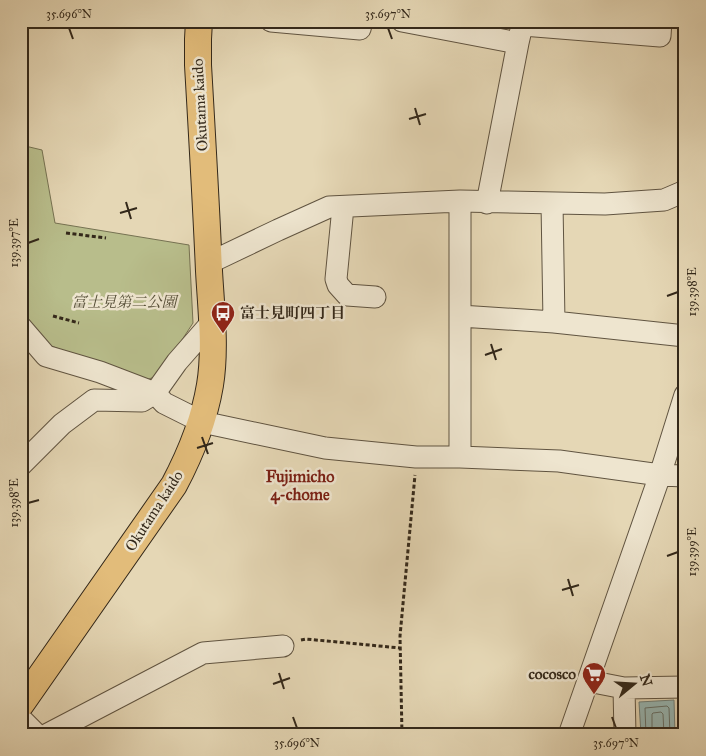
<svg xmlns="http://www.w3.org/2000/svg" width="706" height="756" font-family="'IM FELL Great Primer','Noto Serif JP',serif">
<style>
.green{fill:#b8bd8b;stroke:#767252}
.water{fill:#98b8b5;stroke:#707e77}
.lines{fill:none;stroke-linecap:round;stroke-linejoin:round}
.shore{stroke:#667068;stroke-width:1}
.minor-casing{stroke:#605441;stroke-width:23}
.major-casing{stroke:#33281a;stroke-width:28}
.path{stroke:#33281a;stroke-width:3;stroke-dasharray:4 2.5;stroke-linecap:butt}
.minor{stroke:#eee5cf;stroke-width:21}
.major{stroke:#e2bc7a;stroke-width:26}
.ticks{fill:none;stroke:#33281a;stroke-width:2}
.labels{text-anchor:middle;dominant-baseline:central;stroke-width:5;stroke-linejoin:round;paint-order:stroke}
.street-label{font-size:15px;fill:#33281a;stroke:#eee5cf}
.park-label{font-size:15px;font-style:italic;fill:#544d36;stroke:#eee5cf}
.poi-label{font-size:15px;font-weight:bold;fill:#33281a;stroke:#eee5cf;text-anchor:start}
.neighbourhood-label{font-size:16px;font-weight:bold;fill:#7a1f14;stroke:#eee5cf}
.neatline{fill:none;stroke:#33281a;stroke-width:2}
.ticks-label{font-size:12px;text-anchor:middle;fill:#33281a}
</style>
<rect width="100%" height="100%" fill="#e5d7b5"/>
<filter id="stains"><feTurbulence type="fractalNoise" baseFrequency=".004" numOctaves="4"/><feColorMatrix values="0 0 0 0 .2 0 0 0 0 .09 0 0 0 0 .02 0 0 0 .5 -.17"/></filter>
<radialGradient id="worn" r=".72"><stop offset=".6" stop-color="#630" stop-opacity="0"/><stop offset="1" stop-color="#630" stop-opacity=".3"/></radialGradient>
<path class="green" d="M21 145 42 150 55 223 189 245 193 323 159 375 144 381 46 344 21 317Z"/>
<path class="water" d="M674 700 675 735H641L639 702Z"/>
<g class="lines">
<path class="shore" d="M646 735 645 708 667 706 669 708 670 735
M652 735V714L653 713 661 712 663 714 664 735"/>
<g class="minor-casing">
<path id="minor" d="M271 21 360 29 362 21
M402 21 518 43
M523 25 660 36 661 21
M460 201V457
M487 203 518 43 523 21
M552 203 554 322 685 336
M343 207 336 279 338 285 347 295 375 297
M209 263 278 230 329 207 460 201 605 204 664 200 685 191
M460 316 554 322
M21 327 46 356 100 372 155 393 164 403 202 422 325 448 416 457H460L559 461 660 475 685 476
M21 465 62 424 94 400 142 401 155 393 177 362 212 322
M588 681 624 688
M21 719 37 735
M46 735 203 653 283 646
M569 735 660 475 685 395
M625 735 624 688 685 687"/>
</g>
<g class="major-casing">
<path id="major" d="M21 704 174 485C191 453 204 421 210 385 216 349 211 307 209 271 206 202 202 134 198 65V39L199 21"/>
</g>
<path class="path" d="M66 233 106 238
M53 316 79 323
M301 640 306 639 400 648
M402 735 400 636 415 475"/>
<use href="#minor" class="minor"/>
<use href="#major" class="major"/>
</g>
<path class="ticks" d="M69 28 73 39M388 28 392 39M415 108 420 125M409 119 426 114M126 202 131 219M120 213 137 208M28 243 39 239M667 296 678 292M491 344 496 360M485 355 502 349M202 437 208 454M197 448 213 443M28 503 39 500M667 556 678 552M568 579 573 596M562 590 579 585M279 673 284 689M273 684 290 678M293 717 297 728M612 717 616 728"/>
<defs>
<g id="bus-pin" transform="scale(1.25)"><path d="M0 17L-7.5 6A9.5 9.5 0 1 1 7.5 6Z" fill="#8f2418" stroke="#eee5cf"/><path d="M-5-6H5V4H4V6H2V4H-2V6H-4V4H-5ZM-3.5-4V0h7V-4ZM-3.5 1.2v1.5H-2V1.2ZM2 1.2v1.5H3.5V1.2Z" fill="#fff"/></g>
<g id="supermarket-pin" transform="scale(1.25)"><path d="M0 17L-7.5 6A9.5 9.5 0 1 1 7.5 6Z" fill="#8f2418" stroke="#eee5cf"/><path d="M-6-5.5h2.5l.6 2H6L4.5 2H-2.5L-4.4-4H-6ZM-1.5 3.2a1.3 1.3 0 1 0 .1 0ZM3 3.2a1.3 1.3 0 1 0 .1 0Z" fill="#fff"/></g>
</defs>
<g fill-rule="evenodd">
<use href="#bus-pin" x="223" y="313"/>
<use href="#supermarket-pin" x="594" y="674"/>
</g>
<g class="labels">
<g class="street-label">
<text transform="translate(200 105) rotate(-93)">Okutama kaido</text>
<text transform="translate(154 511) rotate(-57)">Okutama kaido</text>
</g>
<g class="park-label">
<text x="124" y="302">富士見第二公園</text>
</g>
<g class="poi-label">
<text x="240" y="313">富士見町四丁目</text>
<text x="576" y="674" text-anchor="end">cocosco</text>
</g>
<g class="neighbourhood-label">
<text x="300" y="476">Fujimicho<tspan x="300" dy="18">4-chome</tspan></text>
</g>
</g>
<rect width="706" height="756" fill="none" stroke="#e5d7b5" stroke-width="55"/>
<g transform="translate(634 684) rotate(72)" stroke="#eee5cf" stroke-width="4" paint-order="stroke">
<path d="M0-4L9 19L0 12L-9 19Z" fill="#33281a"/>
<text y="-8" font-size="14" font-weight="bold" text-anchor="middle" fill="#33281a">N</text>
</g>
<rect x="28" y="28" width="650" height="700" class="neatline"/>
<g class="ticks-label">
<text x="69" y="18">35.696°N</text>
<text x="388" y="18">35.697°N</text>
<text transform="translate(14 243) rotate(-90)" y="4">139.397°E</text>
<text transform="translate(692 292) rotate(-90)" y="4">139.398°E</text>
<text transform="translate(14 503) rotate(-90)" y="4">139.398°E</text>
<text transform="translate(692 552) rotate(-90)" y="4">139.399°E</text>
<text x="297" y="747">35.696°N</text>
<text x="616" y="747">35.697°N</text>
</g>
<rect width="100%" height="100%" filter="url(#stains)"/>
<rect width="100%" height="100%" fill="url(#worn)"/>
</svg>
